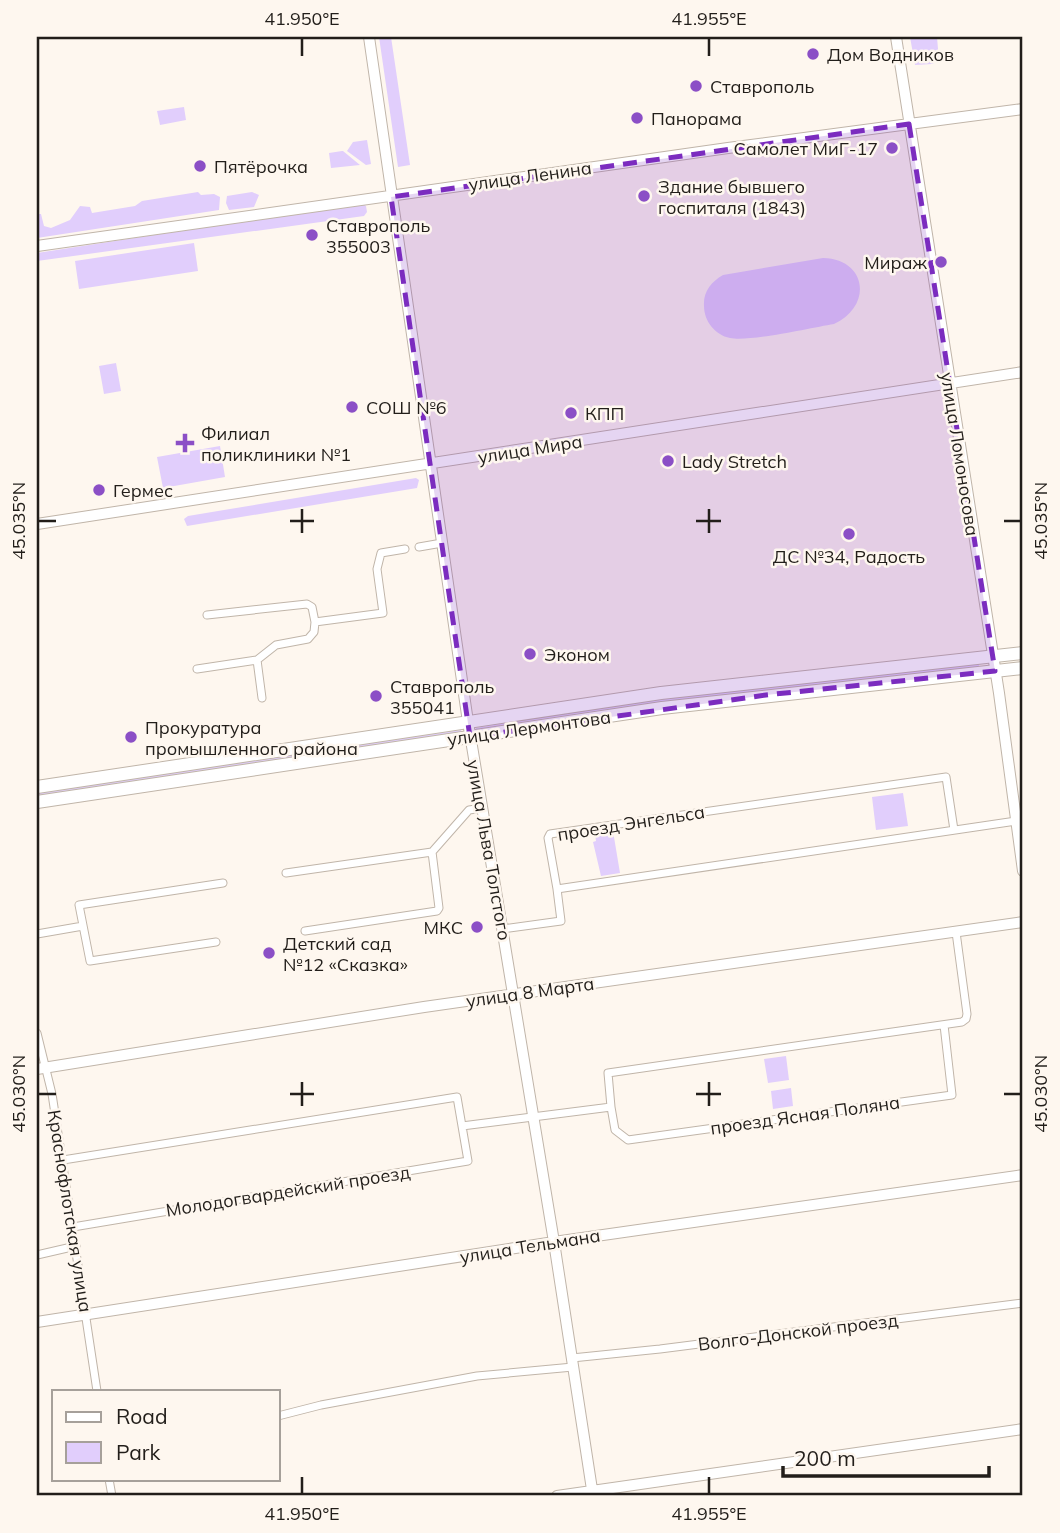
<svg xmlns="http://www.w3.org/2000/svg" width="1060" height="1533" font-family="Mulish,sans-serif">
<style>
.green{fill:#e1cefc}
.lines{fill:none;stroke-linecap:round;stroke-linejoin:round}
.street-casing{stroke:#c0b5a9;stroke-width:9}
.secondary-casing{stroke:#c0b5a9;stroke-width:12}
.primary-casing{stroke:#c0b5a9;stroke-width:14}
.street{stroke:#fff;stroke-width:7}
.secondary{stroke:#fff;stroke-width:10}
.primary{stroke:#fff;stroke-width:12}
.marked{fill:#7b2cbf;fill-opacity:0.2;stroke:#7b2cbf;stroke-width:5;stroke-dasharray:14 9;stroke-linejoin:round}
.ticks{fill:none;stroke:#221e1a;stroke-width:2.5}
.poi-dot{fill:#8b4fc6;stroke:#fef7ef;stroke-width:2.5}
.labels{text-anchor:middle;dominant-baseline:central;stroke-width:5;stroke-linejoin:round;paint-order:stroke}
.poi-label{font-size:18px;fill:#221e1a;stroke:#fef7ef;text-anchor:start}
.street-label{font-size:18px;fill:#221e1a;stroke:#fef7ef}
.neatline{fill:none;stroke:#221e1a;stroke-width:2.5}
.ticks-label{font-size:18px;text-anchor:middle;fill:#221e1a}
</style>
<rect width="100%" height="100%" fill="#fef7ef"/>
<path class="green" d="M379 37H391L410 165 398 167Z
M910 37H937L939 61 932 64 915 65Z
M184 107 186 120 160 125 157 111Z
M367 140 371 164 366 165 347 151 353 142Z
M342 151H343L360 165 331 168 329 153Z
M198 192 201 195 214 194 220 197 219 210 37 238V214H41L44 226 51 228 70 220 80 206 90 207 92 213 135 206 142 201Z
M252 192 259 195 254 207 229 210 226 203 227 196Z
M362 203 366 206 367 212 364 216 37 261V253Z
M194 243 198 271 79 289 75 261Z
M823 258C867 259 873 306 834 324 810 328 750 342 730 338 715 335 704 321 704 306 703 292 711 282 723 275Z
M116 363 121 391 104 394 99 366Z
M220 446 225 477 163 488 157 457Z
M416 478 419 480 417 488 187 526 184 519 188 516Z
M979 664V668L766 690 476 730V728L661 698Z
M461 730 462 733 37 797V792Z
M903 793 908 826 876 830 872 797Z
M613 831 620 873 601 876 593 842 596 841 595 834Z
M786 1056 789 1080 768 1083 764 1059Z
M791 1088 793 1106 773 1109 771 1091Z"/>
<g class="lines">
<g class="street-casing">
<path id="street" d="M419 547 442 543
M207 615 307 604 312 607 315 622 383 613 377 569 381 553 405 549
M257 660 262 698
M197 669 257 660 276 645 308 639 314 632 315 622
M954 830 946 777 550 834 548 838 557 889 1016 821
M432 852 469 810 483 808
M286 873 432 852 439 908 437 911 305 931
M502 929 561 921 557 889
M37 934 83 926
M216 942 90 961 79 905 223 883
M37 1033 52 1094 97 1391
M611 1107 615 1130 628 1140 952 1095 944 1025
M462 1126 611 1107 608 1073 962 1022 966 1019 967 1014 956 932
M63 1160 457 1097 468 1161 73 1227
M37 1255 76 1246
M572 1358 660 1349 1023 1303
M278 1416 321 1405 477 1376 573 1367
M109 1479 112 1496"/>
</g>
<g class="secondary-casing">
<path id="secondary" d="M369 37 468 722 554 1242 593 1496
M896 37 999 693 1023 871
M37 246 728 148 1023 109
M37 524 1023 372
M37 1069 424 1007 1023 922
M37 1322 554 1242 1023 1175
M557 1496 1023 1429"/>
</g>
<g class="primary-casing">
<path id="primary" d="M37 787 661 693 1023 653
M37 802 662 708 1023 668"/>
</g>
<use href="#street" class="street"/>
<use href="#secondary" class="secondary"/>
<use href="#primary" class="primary"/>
</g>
<path class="marked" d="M909 124 995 671 766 695 470 737 391 197Z"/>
<path class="ticks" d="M302 38V56M709 38V56M302 509V533M709 509V533M38 521H56M290 521H314M696 521H721M1004 521H1021M302 1082V1106M709 1082V1106M38 1094H56M290 1094H314M696 1094H721M1004 1094H1021M302 1477V1494M709 1477V1494"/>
<g class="poi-dot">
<circle cx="813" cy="54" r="7"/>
<circle cx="696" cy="86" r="7"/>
<circle cx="637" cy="118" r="7"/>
<circle cx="892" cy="148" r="7"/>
<circle cx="200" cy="166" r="7"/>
<circle cx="644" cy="196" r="7"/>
<circle cx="312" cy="235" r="7"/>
<circle cx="941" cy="262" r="7"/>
<circle cx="352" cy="407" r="7"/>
<circle cx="571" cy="413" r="7"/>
<path d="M181.5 432.5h7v7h7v7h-7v7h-7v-7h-7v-7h7z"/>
<circle cx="668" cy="461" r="7"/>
<circle cx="99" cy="490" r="7"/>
<circle cx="849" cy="534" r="7"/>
<circle cx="530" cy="654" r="7"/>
<circle cx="376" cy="696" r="7"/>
<circle cx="131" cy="737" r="7"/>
<circle cx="477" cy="927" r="7"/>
<circle cx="269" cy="953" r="7"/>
</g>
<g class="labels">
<g class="poi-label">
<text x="827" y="54">Дом Водников</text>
<text x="710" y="86">Ставрополь</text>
<text x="651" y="118">Панорама</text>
<text x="878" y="148" text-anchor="end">Самолет МиГ-17</text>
<text x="214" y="166">Пятёрочка</text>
<text x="658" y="186">Здание бывшего<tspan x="658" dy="21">госпиталя (1843)</tspan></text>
<text x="326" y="225">Ставрополь<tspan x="326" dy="21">355003</tspan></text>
<text x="927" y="262" text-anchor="end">Мираж</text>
<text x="366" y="407">СОШ №6</text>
<text x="585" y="413">КПП</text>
<text x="201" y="433">Филиал<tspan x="201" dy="21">поликлиники №1</tspan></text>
<text x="682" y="461">Lady Stretch</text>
<text x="113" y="490">Гермес</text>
<text x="849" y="556" text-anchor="middle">ДС №34, Радость</text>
<text x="544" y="654">Эконом</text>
<text x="390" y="686">Ставрополь<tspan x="390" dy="21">355041</tspan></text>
<text x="145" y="727">Прокуратура<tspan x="145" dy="21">промышленного района</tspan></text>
<text x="463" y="927" text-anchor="end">МКС</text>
<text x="283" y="943">Детский сад<tspan x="283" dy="21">№12 «Сказка»</tspan></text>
</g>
<g class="street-label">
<text transform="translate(530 176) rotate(-8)">улица Ленина</text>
<text transform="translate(530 449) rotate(-9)">улица Мира</text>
<text transform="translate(960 454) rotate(81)">улица Ломоносова</text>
<text transform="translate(529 728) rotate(-8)">улица Лермонтова</text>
<text transform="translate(631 823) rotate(-9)">проезд Энгельса</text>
<text transform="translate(489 850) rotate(80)">улица Льва Толстого</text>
<text transform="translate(530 992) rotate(-8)">улица 8 Марта</text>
<text transform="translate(805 1115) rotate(-8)">проезд Ясная Поляна</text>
<text transform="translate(288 1191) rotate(-9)">Молодогвардейский проезд</text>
<text transform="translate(70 1211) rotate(81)">Краснофлотская улица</text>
<text transform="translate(530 1246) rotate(-9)">улица Тельмана</text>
<text transform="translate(798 1332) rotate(-7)">Волго-Донской проезд</text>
</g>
</g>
<rect width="1060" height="1533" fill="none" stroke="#fef7ef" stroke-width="77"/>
<rect x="52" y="1390" width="228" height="91" fill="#fef7ef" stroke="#a6a09a" stroke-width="2"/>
<rect x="66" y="1412" width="35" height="10" fill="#ffffff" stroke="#a6a09a" stroke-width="2"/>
<text x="116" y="1424" font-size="21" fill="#221e1a">Road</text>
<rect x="66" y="1442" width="35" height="21" fill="#e1cefc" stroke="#a6a09a" stroke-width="2"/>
<text x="116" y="1460" font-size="21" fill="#221e1a">Park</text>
<path d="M783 1466v10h206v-10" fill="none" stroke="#221e1a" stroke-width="3.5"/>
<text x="794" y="1466" font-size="21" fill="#221e1a" stroke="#fef7ef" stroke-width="5" paint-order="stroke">200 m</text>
<rect x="38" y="38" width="983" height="1456" class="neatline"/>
<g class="ticks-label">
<text x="302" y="25">41.950°E</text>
<text x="709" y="25">41.955°E</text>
<text transform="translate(19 521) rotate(-90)" y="6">45.035°N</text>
<text transform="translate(1041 521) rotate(-90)" y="6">45.035°N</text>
<text transform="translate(19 1094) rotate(-90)" y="6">45.030°N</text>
<text transform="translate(1041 1094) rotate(-90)" y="6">45.030°N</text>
<text x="302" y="1520">41.950°E</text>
<text x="709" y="1520">41.955°E</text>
</g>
</svg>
